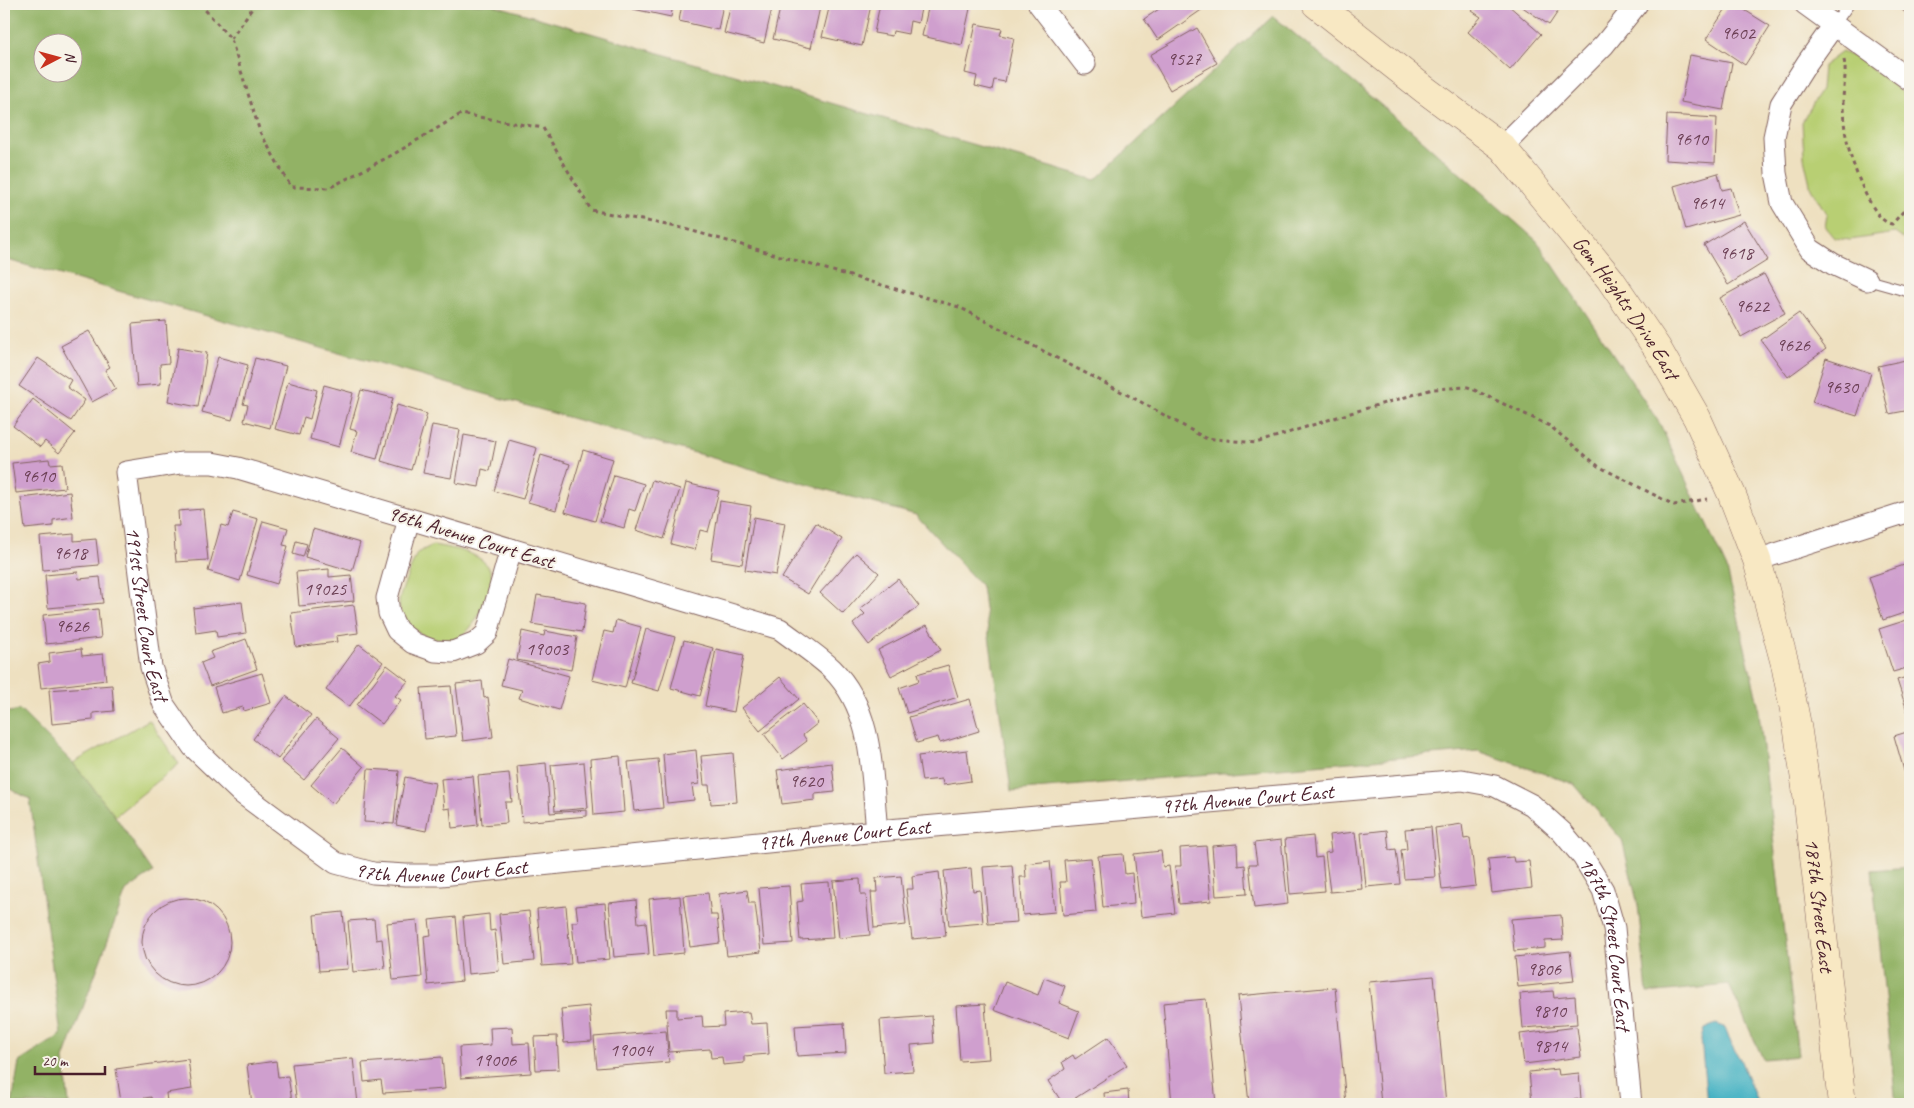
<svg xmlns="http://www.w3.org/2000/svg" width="1914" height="1108" font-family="Caveat,sans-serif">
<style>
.green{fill:#b8cf73;stroke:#81774f}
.forest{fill:#92b265;stroke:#6e6848;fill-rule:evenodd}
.water{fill:#47b3c4;stroke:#486978}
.building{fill:#cf9fce}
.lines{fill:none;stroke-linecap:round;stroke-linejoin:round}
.lane-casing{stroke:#83635f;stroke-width:12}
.street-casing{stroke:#83635f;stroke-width:23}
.secondary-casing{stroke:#83635f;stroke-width:29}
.path{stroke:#83635f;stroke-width:3;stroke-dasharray:4 4;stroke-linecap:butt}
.lane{stroke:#fff;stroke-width:10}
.street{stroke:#fff;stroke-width:21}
.secondary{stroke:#f8e8c3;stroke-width:28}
.labels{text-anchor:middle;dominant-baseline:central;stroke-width:4;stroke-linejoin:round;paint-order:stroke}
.number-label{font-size:19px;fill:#6b3f54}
.street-label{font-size:21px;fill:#4a1f2b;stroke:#f7f3e8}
</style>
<rect width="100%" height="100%" fill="#f7f3e8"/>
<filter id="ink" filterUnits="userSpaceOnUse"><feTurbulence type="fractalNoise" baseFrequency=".02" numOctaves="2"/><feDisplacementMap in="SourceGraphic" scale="10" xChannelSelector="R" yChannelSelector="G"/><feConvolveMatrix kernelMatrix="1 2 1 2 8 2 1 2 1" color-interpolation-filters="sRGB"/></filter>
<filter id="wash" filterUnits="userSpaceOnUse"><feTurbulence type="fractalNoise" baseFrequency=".0096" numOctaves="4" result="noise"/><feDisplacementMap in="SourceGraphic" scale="20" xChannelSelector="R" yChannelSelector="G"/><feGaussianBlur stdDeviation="1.12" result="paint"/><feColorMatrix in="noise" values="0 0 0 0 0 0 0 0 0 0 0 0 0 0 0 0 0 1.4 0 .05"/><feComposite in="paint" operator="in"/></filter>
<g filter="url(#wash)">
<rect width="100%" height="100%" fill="#eee0c0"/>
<path class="green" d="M1842 52 1861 60 1910 99V244L1895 233 1850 240 1834 238 1825 227 1827 215 1811 188 1804 158 1802 122 1821 90 1823 66Z
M433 545C454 549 494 553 492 582 491 589 486 597 484 604 479 615 473 627 463 635 441 650 399 630 399 603 399 594 413 563 417 553Z
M149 720 179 764 115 816 73 763Z"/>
<path class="forest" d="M4 4H491L1095 180 1273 16 1405 125 1537 241 1660 424 1727 569 1758 704 1798 1056 1763 1059 1729 985 1647 993 1638 905 1622 840 1574 784 1478 751 1011 791 982 587 916 515 4 259ZM42 42H72V72H42Z
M20 710 73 763 115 816 153 872 126 891 64 1059 69 1104H12L19 1062 61 1035 30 799 4 786V713Z
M1910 867V1104H1896L1872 870Z"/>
<path class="water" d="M1716 1024 1724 1027 1727 1032 1732 1046 1740 1059 1758 1104H1707L1701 1039 1704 1029Z"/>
<g id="blocks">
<path class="building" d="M634 4H673L671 17 633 9Z
M682 4H723L718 30 679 21Z
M731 4H773L764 43 724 33Z
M781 4H806L820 7 811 48 773 39Z
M830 4 871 5 862 46 822 37Z
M880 4H922L918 23 910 21 908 34 893 31 892 36 874 33Z
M929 4H971L962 45 922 36Z
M1155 4H1210L1158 40 1144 19 1159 9Z
M1478 4H1507L1541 34 1510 70 1468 32 1481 17 1472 11Z
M1523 4H1563L1549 25 1521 6Z
M1729 4H1735L1770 26 1745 65 1706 39Z
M1894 4H1910V16Z
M976 24 1002 29 1000 35 1014 38 1005 82 994 80 992 90 975 86 977 76 965 73Z
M1197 28 1217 63 1170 90 1150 55Z
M1690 55 1732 63 1723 110 1681 102Z
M1667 115 1717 118 1715 163 1665 160Z
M1718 173 1722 190 1731 188 1739 215 1686 230 1674 186Z
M1744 221 1768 260 1728 285 1704 245Z
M1764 274 1785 313 1741 337 1720 298Z
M1799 313 1826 349 1788 377 1761 340Z
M166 321 169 363 160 364 161 384 137 386 132 324Z
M89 331 110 367 105 370 116 389 92 402 61 346Z
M178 348 207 353 198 407 168 401Z
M218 357 248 365 232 420 202 412Z
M38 358 71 380 67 387 85 400 71 421 19 386Z
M255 358 286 366 270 428 244 421 248 405 243 404Z
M1826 358 1871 373 1857 416 1812 402Z
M1910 359V410L1889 414 1878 366Z
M288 382 317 390 310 419 304 417 299 435 275 429Z
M324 385 353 393 339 447 310 439Z
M361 390 393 398 377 459 351 452 357 431 350 429Z
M33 399 75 433 59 453 45 441 40 447 13 426Z
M397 405 427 414 411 470 381 461Z
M432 425 460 430 451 478 423 473Z
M464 435 496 441 490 471 482 469 479 487 456 483Z
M509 440 537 448 523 499 494 491Z
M583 450 613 459 595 521 565 512Z
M541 455 570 464 556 510 528 502Z
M49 459 50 464 62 463 65 488 16 493 12 463Z
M614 475 644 484 635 511 629 509 624 528 600 521Z
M652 480 680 489 664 539 636 530Z
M686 483 719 491 708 532 700 530 695 550 671 544Z
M70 492 73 517 53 520V526L25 529 21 498Z
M720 501 751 506 742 564 711 559Z
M203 509 208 560 176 562 173 526H179L178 511Z
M233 512 258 519 240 581 208 571 221 525 228 527Z
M754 517 785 523 776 575 745 570Z
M263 521 288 528 283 545 288 546 277 584 247 575Z
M816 523 842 539 808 594 782 578Z
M313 529 360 543 352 571 305 557Z
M74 534V541L96 539 99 565 43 570 40 537Z
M296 541 307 544 303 557 293 554Z
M856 553 879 573 843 614 820 593Z
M1910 563V611L1883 620 1869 577Z
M329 569V577L351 575 354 601 299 606 296 572Z
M78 572 79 579 100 577 103 603 48 608 45 575Z
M898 579 919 606 869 645 853 624 865 614 860 609Z
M537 595 586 603 582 632 532 624Z
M242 602 246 633 217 637 216 630 196 633 193 608Z
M354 605 358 633 336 636 337 642 296 647 291 613Z
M98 609 101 638 46 644 43 615Z
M1910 619V667L1893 672 1879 629Z
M616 620 641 627 625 688 592 680 604 631 613 633Z
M927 625 941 650 891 676 878 650Z
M646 629 675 637 659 691 631 683Z
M522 631 544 636 545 631 577 637 571 670 517 660Z
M246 639 257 669 210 686 201 663 213 658 210 652Z
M684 640 713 648 700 696 671 688Z
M359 644 383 662 349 707 326 690Z
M81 649 82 656 103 654 106 680 41 688 38 664 50 662 49 653Z
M716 649 744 655 734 712 705 706Z
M508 659 569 676 559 710 519 698 522 690 501 685Z
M387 665 408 681 395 696 401 700 382 724 357 705Z
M948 665 958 697 907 713 899 688 919 681 917 674Z
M262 673 271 703 244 711 243 707 222 713 214 687Z
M1910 676V720L1897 680Z
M780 677 799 699 760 731 742 708Z
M482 681 484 698 488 697 493 737 463 741 456 684Z
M112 685 114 711 93 713V720L52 724 49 690Z
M451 686 456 736 425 739 421 688Z
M286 696 311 715 278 759 253 739Z
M970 699 979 731 940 743 938 737 917 743 909 717Z
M803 704 818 723 803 735 807 741 783 759 764 734Z
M316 719 339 738 304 780 281 761Z
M1910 731V780L1907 781 1894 736Z
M342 748 364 767 333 804 311 785Z
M696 750 699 784 692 785 694 800 667 803 663 754Z
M967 750 971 781 943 785 942 779 922 781 918 756Z
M733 753 737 802 711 804 709 785H704L701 756Z
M620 756 624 812 594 815 590 759Z
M658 759 663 808 634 811 628 762Z
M584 762 588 808 555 811 551 765Z
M546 763 550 813 587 810V816L522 822 517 766Z
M832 763 835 792 815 794V800L782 804 777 770Z
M368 769 399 771 394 824 364 822Z
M509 773 512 802H505L507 823 482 825 478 776Z
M473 776 478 825 452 828 450 808 444 809 441 779Z
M405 777 435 783 426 831 396 825Z
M1462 824 1464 839 1470 838 1476 886 1442 890 1435 828Z
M1431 827 1435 877 1404 879 1401 850 1407 849 1405 829Z
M1387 830 1389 850 1396 849 1400 884 1366 887 1361 833Z
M1355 832 1362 889 1330 892 1325 853 1331 852 1329 835Z
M1313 836 1315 858 1322 857 1325 891 1290 894 1285 839Z
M1281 840 1288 904 1254 908 1249 864H1257L1254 843Z
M1237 844 1238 866 1245 865 1247 894 1216 896 1212 846Z
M1206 846 1211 901 1179 904 1175 866H1181L1180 848Z
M1161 851 1163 867 1169 866 1175 913 1141 917 1134 854Z
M1123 854 1125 874 1132 873 1134 904 1103 907 1098 856Z
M1513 857 1514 862 1529 861 1532 888 1492 893 1488 859Z
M1091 858 1096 912 1063 915 1060 882H1066L1064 860Z
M1050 861 1055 912 1023 915 1020 877H1026L1025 864Z
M1012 865 1017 922 988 924 983 867Z
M971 868 973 891 980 890 983 923 949 926 944 871Z
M939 872 946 936 912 939 906 889H913L912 876Z
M901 876 906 925 874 928 871 892H877L876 878Z
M860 879 861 895H866L870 935 839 938 833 881Z
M829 882 833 938 800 940 797 902 803 901 801 884Z
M789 886 793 943 764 945 759 888Z
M747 890 749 903H755L761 952 727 956 719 894Z
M708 893 711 915H717L720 943 690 947 683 896Z
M680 896 684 953 654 956 649 899Z
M142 942a44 44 0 1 1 88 0a44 44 0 1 1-88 0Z
M636 900 638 923 646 922 649 954 614 957 609 903Z
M605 903 610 959 576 962 572 922H578L576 906Z
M566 906 571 964 542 966 537 909Z
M529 911 534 961 504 964 499 914Z
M343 912 348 969 319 971 314 915Z
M489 914 490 931 495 930 499 971 468 974 463 917Z
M1561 915 1563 940 1545 941V948L1514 951 1511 919Z
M456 917 462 981 428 985 424 936 431 935 429 920Z
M374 919 376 940 382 939 385 968 353 972 348 921Z
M417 920 422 977 393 980 387 923Z
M1570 951 1574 981 1518 987 1515 957Z
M1434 976 1446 1104H1381L1369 982Z
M1044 978 1065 986 1059 1003 1079 1011 1069 1038 994 1010 1005 982 1038 995Z
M1335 987 1346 1104H1249L1238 996Z
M1553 991 1554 998 1575 996 1577 1024 1523 1028 1520 994Z
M1206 999 1216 1104H1172L1163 1003Z
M985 1004 989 1059 960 1061 956 1006Z
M589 1006 592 1041 564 1043 561 1009Z
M666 1009H677V1018L702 1016 703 1027 724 1026 723 1014 749 1012 751 1024 767 1023 769 1054 744 1056V1063L723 1065 722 1057 711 1058 710 1049 669 1052Z
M932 1016 934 1043 911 1045 913 1071 884 1073 880 1020Z
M844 1023 846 1053 797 1056 795 1026Z
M512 1027 513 1044 529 1043 531 1073 461 1078 459 1047 491 1045 490 1028Z
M1577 1027 1581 1057 1524 1064 1520 1034Z
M666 1031 669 1062 597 1068 594 1037Z
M557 1036 559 1069 536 1070 534 1037Z
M1108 1037 1127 1065 1066 1104H1063L1048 1081 1065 1069 1062 1062 1073 1055 1075 1059Z
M442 1057 445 1089 383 1093 381 1080 364 1082 362 1063Z
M353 1058 358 1104H297L292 1064Z
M188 1059 192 1089 166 1093 167 1102 152 1104 151 1097 121 1102 116 1069Z
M276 1061 278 1077 288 1076 292 1101 282 1102V1104H252L247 1065Z
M1558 1069 1559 1075 1579 1073 1581 1099 1532 1103 1529 1072Z
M1128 1090 1129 1104H1105L1104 1093Z"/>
</g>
</g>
<g filter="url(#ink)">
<use href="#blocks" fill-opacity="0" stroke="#83635f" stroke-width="1"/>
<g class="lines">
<g class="lane-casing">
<path id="lane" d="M1834 25 1849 4
M1867 280 1910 292"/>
</g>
<g class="street-casing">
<g id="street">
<path d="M1039 4 1085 64"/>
<path d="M1805 4 1910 80"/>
<path d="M1834 25 1807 63 1781 104 1774 137 1776 173 1782 203 1810 249 1833 264 1867 280"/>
<path d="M1502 147 1604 45 1637 4"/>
<path d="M409 519 387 598 389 613 397 630 413 643 435 651 453 652 476 643 487 633 511 549"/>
<path d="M1757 560 1910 511"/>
<path id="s1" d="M877 831C871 775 875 712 832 669 816 654 797 642 780 629L238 468 212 463H181L126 472 151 667 164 705 193 747 240 792 336 863 373 873 406 875H441L877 831 1462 780 1495 786 1532 805 1562 832 1583 857 1603 890 1614 928 1631 1104"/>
</g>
</g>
<g class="secondary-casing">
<g id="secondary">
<path id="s2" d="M1316 4 1424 89 1502 147 1610 279 1657 348 1697 418 1732 495 1757 560 1785 664 1797 725 1807 794 1842 1104"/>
</g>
</g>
<path class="path" d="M88 4 92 6 113 4
M200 4 231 39 260 132 291 187 329 188 394 154 461 114 543 128 591 210 682 228 959 307 1141 402 1205 438 1256 443 1347 414 1433 389 1468 387 1550 426 1598 466 1674 505 1707 499
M231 39 255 4
M1844 60C1847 73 1843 88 1843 102 1843 136 1852 166 1867 197 1873 207 1880 222 1892 224L1910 204"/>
<use href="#lane" class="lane"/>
<use href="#street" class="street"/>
<use href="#secondary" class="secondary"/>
</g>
</g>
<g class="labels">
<g class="number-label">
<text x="1738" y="33">9602</text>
<text x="1184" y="59">9527</text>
<text x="1691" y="139">9610</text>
<text x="1707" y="203">9614</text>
<text x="1736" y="253">9618</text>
<text x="1752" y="306">9622</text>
<text x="1793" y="345">9626</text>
<text x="1841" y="387">9630</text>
<text x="38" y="476">9610</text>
<text x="70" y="553">9618</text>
<text x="325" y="589">19025</text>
<text x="72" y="626">9626</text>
<text x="547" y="649">19003</text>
<text x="806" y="781">9620</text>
<text x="1544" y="969">9806</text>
<text x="1549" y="1011">9810</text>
<text x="1550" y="1046">9814</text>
<text x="631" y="1050">19004</text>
<text x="495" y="1060">19006</text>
</g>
<g class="street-label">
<text stroke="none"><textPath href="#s2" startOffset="438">Gem Heights Drive East</textPath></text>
<text transform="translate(471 537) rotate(17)">96th Avenue Court East</text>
<text stroke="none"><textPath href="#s1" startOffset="1060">191st Street Court East</textPath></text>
<text stroke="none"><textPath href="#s1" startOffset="2305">97th Avenue Court East</textPath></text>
<text stroke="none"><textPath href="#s1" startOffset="1900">97th Avenue Court East</textPath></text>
<text stroke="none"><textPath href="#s1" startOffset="1495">97th Avenue Court East</textPath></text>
<text stroke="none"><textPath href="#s2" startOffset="1075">187th Street East</textPath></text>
<text stroke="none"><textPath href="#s1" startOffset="2760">187th Street Court East</textPath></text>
</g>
</g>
<rect width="1914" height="1108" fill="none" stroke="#f7f3e8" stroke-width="20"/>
<g transform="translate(58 58) rotate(84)"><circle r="24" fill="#f7f3e8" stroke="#b29e9c"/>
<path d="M0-4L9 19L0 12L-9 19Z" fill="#c8321e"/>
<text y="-8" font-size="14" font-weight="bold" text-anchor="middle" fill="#4a1f2b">N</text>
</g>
<path d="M35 1066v8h70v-8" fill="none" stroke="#4a1f2b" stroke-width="2.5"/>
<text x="42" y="1066" font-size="15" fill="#4a1f2b" stroke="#f7f3e8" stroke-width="4" paint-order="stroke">20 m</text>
</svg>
